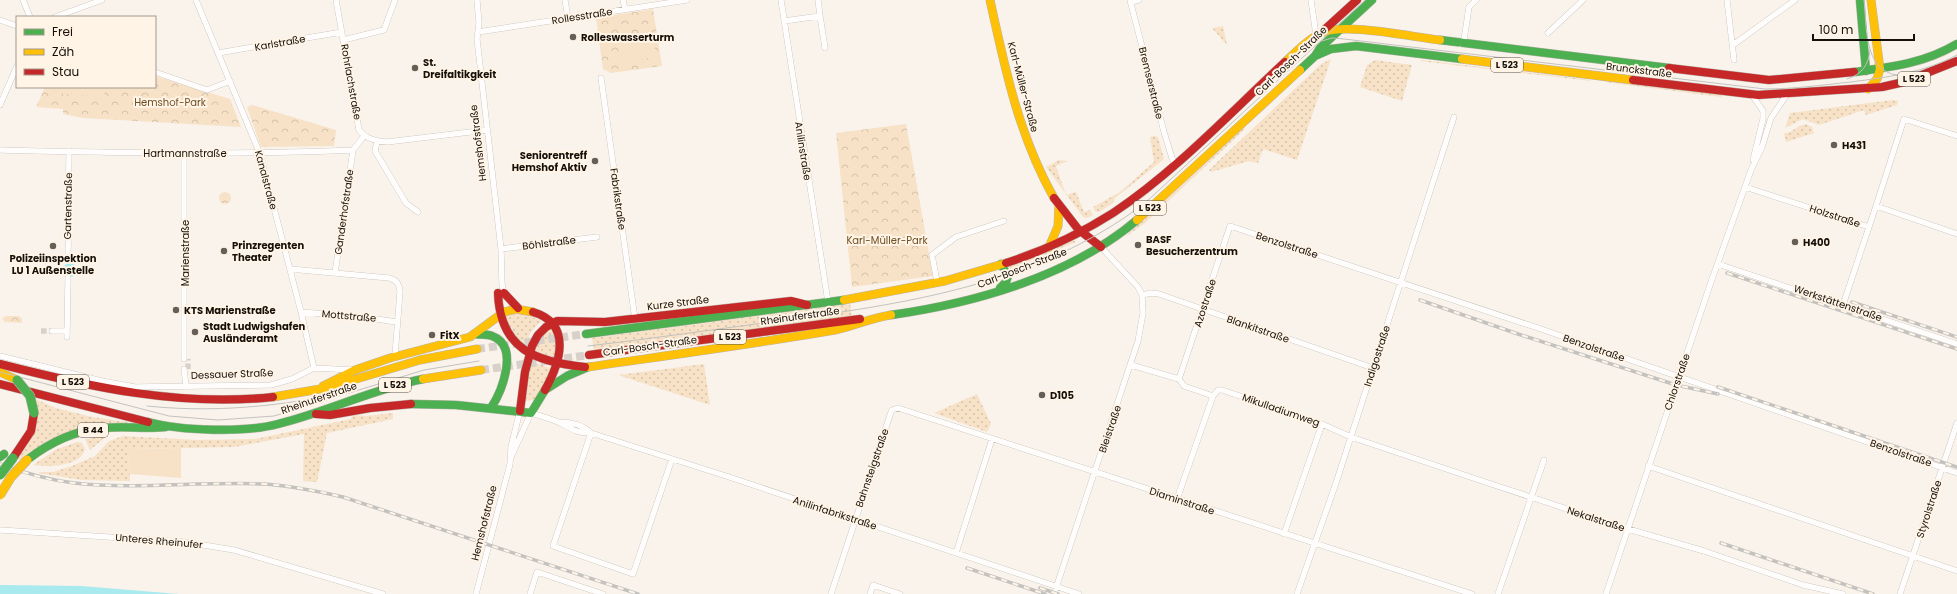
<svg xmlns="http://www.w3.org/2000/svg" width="1957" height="594" font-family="Poppins,sans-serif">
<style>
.grass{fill:url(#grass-dots)}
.park{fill:url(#park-crowns)}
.pitch{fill:#f7e2c7}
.water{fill:#a8eaed}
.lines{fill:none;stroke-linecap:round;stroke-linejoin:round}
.street-tunnel{stroke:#d7d1ca;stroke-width:5.5;stroke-dasharray:5.5 3;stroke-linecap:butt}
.primary-tunnel{stroke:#d7d1ca;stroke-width:8;stroke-dasharray:8 4;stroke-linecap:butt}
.street-casing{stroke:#b9b3ac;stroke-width:6}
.fast-casing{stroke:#b9b3ac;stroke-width:9}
.slow-casing{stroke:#b9b3ac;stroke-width:9}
.jam-casing{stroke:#b9b3ac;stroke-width:9}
.street{stroke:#fefdfc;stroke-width:5.5}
.fast{stroke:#4caf50;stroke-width:8}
.slow{stroke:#ffc107;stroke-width:8}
.jam{stroke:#c62828;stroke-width:8}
.tram{stroke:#c3c2bf;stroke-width:1}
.rail-casing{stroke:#c3c2bf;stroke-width:3.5}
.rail{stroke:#fff4e6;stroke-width:2;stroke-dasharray:6;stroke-linecap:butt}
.fast-bridge-casing{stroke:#b9b3ac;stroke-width:10;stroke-linecap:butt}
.slow-bridge-casing{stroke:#b9b3ac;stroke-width:10;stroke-linecap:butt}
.fast-bridge{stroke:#4caf50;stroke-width:9}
.slow-bridge{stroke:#ffc107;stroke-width:9}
.poi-dot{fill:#655f58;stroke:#fff4e6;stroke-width:1.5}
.labels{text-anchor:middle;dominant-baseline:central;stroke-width:4;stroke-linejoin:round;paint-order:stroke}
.shield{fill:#fff4e6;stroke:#5c544b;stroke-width:1}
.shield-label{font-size:9px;font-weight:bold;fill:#161009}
.street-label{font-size:10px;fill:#161009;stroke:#fff4e6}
.poi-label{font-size:10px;font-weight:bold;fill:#161009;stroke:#fff4e6;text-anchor:start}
.park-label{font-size:10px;fill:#6d4f22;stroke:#fff4e6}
</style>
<defs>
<pattern id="grass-dots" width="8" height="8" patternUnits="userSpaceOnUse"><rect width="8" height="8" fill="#f7e2c7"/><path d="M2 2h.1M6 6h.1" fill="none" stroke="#d3c1aa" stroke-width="1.8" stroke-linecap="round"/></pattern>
<pattern id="park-crowns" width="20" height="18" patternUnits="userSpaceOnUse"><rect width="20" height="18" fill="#f7e2c7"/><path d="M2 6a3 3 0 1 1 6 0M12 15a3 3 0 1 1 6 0" fill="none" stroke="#d3c1aa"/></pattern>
</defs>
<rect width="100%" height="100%" fill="#f9f3ec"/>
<path class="grass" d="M1223 26 1227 45 1212 28Z
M1331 59 1297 160 1263 149 1258 163 1249 161 1211 172 1209 170 1321 64Z
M1375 60 1412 65 1402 101 1360 87 1367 65Z
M1421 60 1591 80V81L1420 61Z
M1604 80 1722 95 1721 97 1605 82Z
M1893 100 1898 101 1897 105 1866 115 1864 110 1819 125 1803 119 1785 128 1790 113Z
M1806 124 1812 127 1814 133 1786 142 1784 133C1793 133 1797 125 1806 124Z
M1244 128 1245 129 1145 223 1124 238Z
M1153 136 1158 137 1164 159 1115 198 1113 203 1099 212 1095 211 1093 207 1120 192 1154 162 1150 137Z
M1059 160 1067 161 1056 166 1066 195 1076 192 1084 212 1090 210 1093 215 1087 218 1083 217 1046 167Z
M1073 240 1076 242 1010 269 1008 265Z
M850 304 852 316 594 351 592 338Z
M518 312 527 314 541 321 531 332 525 345C514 337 508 329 504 316Z
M550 328 557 342V357L554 360 536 352 535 342Z
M531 361 553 369 536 400 524 401Z
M704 364 710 405 618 375Z
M977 394 991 424 987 432 934 413Z
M35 399 56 408 92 417 128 422V424L31 451 20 460 16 459 24 450Z
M393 413V419L327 433 317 482 303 481 304 434 234 447 129 449 130 481 81 480 39 473V472H53L72 466 95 456 109 441 123 436 197 440 255 439 351 419 352 415 366 416Z
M97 437H106L90 450 85 439Z
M77 442 82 443 85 449C81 467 47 467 33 465L57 449Z"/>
<path class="park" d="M653 9 662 66 611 73 603 69 596 18Z
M155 76 230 99 241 127 83 118 63 114V109L36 107 45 87H155Z
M252 105 336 130 334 146 261 147 247 107Z
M906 124 933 276 852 287 836 133Z
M219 198a6 6 0 1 1 12 0a6 6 0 1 1-12 0Z
M5 316H19L22 319V323L5 322 2 319Z"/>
<path class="pitch" d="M653 39 656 57 621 63 618 44Z
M63 87H105L104 97 63 94Z
M181 448V478L130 474 129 449Z"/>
<path class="water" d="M63 270a7 7 0 1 1 14 0a7 7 0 1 1-14 0Z
M0 585 81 586 179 594H0Z"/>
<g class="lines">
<path class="street-tunnel" d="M41 331H52
M188 369V359"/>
<path class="primary-tunnel" d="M477 349 586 334
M481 370 589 355"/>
<g class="street-casing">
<path id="street" d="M23 0 30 17
M196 0 260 154 301 312 314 368
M336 0 359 130C366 139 376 141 387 142L487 130
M477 0 479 23 477 39 501 249 502 284 504 293
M565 0 568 18
M623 0 625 9
M781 0 828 302
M1130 0 1164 132 1172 158 1175 164
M1311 0 1316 35
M1727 0 1734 60
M1131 2 1139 0
M820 16 825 48
M55 17 102 0
M0 20 17 26
M784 21 820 16 818 0
M478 32 687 0
M1548 33 1583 0
M343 40 384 30 395 0
M1460 44 1464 40 1469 7 1476 0
M1733 45 1795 0
M218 53 342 32
M155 72 207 90 230 81
M601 78 635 319
M1752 95 1763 111V119L1753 160
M0 105 17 66
M377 141 375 151 406 203 418 212
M0 150C118 153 235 155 353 150L364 136
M184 154V359
M1745 187 1869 227 1876 206 1957 234
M1876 206 1904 119 1957 136
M501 249 597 237
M68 261 69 151
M1718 264 1957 344
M290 269 389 278C397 280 399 284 400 291L395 356
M335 273 353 150
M937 282 932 255 956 237 1004 221
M1142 295 1151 293 1159 294 1373 368
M1843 305 1869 227
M301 312 362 317 397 322
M52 331H67
M67 337 68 278
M0 356 102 381 135 387 271 385 292 379 314 368 353 370
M1131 365 1179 379
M184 369 186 386
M1179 379 1230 226 1538 328 1957 473
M1213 396 1218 390H1222L1322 424 1351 437 1485 482 1628 529 1704 551 1803 585 1843 594
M558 422C571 422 582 424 591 433
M591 433 553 546 633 574 672 459
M511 457 531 413C540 416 550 418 558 422 570 428 578 434 591 433L726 476 1079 594
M1648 466 1957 571
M1177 499 1213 396 1184 386 1179 379
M0 530 185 542 234 550 383 594
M1284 534 1322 424
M956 553 992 439
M476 594 510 464 511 447 520 411
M530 594 537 572 603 594
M831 594 890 415 892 410 898 408 1472 594
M870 594 873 585 900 594
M1054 594 1138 341 1143 313 1142 295 1138 287 1101 247
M1297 594 1336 483 1454 117
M1498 594 1544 460
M1606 594 1711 282 1751 170 1762 147 1771 118 1787 94
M1900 594 1957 423"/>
</g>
<g class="fast-casing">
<path id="fast" d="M1860 0 1866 71
M1440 40 1669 68
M1315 56 1320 48 1372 0
M1300 70 1315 56 1331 49 1356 46 1462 59
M1854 72C1891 67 1923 64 1957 44
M1000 288 1006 282 1008 276 1001 264
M891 315C975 303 1071 276 1137 220
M476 334C481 335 487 334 492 336 520 346 502 391 491 408
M586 334 844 300
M411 404 456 405 531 413 545 390 567 376 588 367
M148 422C182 431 245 433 278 424 327 412 373 389 423 379
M0 457 4 454
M27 460C49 443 75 430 104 428 124 426 145 429 166 427"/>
</g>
<g class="slow-casing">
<path id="slow" d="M990 0C1005 69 1019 136 1054 198
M1462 59 1633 80
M1285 62C1297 51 1309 38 1324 32 1347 23 1412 37 1440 40
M1868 89 1877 79 1880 69 1871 0
M1137 220 1300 70
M1049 247 1058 226 1059 205
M844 300 945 281 1006 263
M588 367C671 355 753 344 835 330 855 326 870 318 891 315
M355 370 390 358 470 337 504 312 516 309 533 312
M0 372 17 380
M423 379 481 370
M323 386 355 370
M273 397 326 388 420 360 477 349"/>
</g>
<g class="jam-casing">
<path id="jam" d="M1323 31 1357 0
M1669 68 1769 80 1854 72
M1633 80 1758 95 1882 87 1904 82 1957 61
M1054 198 1078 229 1101 247
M1006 263C1043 251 1080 234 1113 213 1176 171 1230 113 1285 62
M498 293C500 349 535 362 585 367
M504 293 518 308
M533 312C573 324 560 363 545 390
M589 355 860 319
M0 364C90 387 180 407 273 397
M0 384 148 422
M520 411 525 372 532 346 538 335 546 327 557 321 605 322 791 301 807 305
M316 414 330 415 370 408 411 404
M13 458 31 431 34 413"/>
</g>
<use href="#street" class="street"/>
<use href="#fast" class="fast"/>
<use href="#slow" class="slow"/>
<use href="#jam" class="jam"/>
<path class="tram" d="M1864 0C1867 25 1863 71 1897 75
M1322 41 1332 38 1344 39 1765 89C1794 89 1822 85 1851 82 1888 77 1923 73 1957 55
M1847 79C1861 75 1869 65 1870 50
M588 346C649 339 710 330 771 322 903 304 1036 286 1145 203L1365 0
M0 372 169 416 218 420 274 416 424 370 479 361
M147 406C204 412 261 408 317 398"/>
<g class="rail-casing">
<path id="rail" d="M1727 273 1957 349
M1420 300 1518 334 1676 385 1718 394
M1852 302 1957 337
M1718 387 1957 467
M0 464C24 473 48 480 74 483 137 490 202 481 265 484 292 486 317 491 343 497L638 594
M1721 543 1873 594
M967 568 1045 594
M1040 588 1058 594"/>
</g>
<use href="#rail" class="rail"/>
<g class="fast-bridge-casing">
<path id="fast-bridge" d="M17 380 30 396 34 413
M0 475 13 458"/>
</g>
<g class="slow-bridge-casing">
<path id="slow-bridge" d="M0 495 11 477 27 460"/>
</g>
<use href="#fast-bridge" class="fast-bridge"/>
<use href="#slow-bridge" class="slow-bridge"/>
</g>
<g class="poi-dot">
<circle cx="573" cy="37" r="4"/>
<circle cx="415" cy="68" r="4"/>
<circle cx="1834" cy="145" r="4"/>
<circle cx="595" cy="161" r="4"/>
<circle cx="1795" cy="242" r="4"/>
<circle cx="1138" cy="245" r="4"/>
<circle cx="53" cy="246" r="4"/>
<circle cx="224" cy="251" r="4"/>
<circle cx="176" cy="310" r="4"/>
<circle cx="195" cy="332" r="4"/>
<circle cx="432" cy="335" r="4"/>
<circle cx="1042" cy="395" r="4"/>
</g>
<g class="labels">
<g class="shield">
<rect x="1491" y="58" width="32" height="14" rx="3"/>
<rect x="1898" y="72" width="32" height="14" rx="3"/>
<rect x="1134" y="201" width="32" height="14" rx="3"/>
<rect x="714" y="330" width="32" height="14" rx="3"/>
<rect x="57" y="375" width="32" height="14" rx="3"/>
<rect x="379" y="378" width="32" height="14" rx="3"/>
<rect x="78" y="423" width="30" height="14" rx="3"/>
</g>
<g class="shield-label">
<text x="1507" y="65">L 523</text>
<text x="1914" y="79">L 523</text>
<text x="1150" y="208">L 523</text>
<text x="730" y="337">L 523</text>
<text x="73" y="382">L 523</text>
<text x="395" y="385">L 523</text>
<text x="93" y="430">B 44</text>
</g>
<g class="street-label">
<text transform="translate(582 16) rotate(-9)">Rollesstraße</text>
<text transform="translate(280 43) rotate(-10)">Karlstraße</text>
<text transform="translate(1291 61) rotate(-44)">Carl-Bosch-Straße</text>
<text transform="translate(1639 70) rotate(7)">Brunckstraße</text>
<text transform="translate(351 82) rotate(80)">Rohrlachstraße</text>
<text transform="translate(1151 83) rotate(76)">Bremserstraße</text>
<text transform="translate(1023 87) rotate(75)">Karl-Müller-Straße</text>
<text transform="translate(478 143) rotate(-97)">Hemshofstraße</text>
<text transform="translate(803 151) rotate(81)">Anilinstraße</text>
<text x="185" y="153">Hartmannstraße</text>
<text transform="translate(266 180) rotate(75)">Kanalstraße</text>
<text transform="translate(618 199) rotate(82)">Fabrikstraße</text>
<text transform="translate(68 206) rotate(-89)">Gartenstraße</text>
<text transform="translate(344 212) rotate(-82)">Ganderhofstraße</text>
<text transform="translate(1835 216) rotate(18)">Holzstraße</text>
<text transform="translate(549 243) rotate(-7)">Böhlstraße</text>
<text transform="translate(1287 245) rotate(18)">Benzolstraße</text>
<text transform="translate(185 253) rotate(-90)">Marienstraße</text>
<text transform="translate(1022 268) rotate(-21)">Carl-Bosch-Straße</text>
<text transform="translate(678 303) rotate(-7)">Kurze Straße</text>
<text transform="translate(1205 303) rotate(-72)">Azostraße</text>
<text transform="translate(1838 303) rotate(19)">Werkstättenstraße</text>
<text transform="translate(349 316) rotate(5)">Mottstraße</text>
<text transform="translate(800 316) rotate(-8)">Rheinuferstraße</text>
<text transform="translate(1258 329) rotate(19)">Blankitstraße</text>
<text transform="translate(650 346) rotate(-8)">Carl-Bosch-Straße</text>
<text transform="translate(1594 348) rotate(19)">Benzolstraße</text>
<text transform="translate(1377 356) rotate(-72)">Indigostraße</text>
<text transform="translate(232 374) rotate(-2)">Dessauer Straße</text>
<text transform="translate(1677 382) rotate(-71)">Chlorstraße</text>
<text transform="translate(319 398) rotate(-19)">Rheinuferstraße</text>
<text transform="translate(1281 410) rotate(19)">Mikulladiumweg</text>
<text transform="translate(1110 429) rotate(-71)">Bleistraße</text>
<text transform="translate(1901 453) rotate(19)">Benzolstraße</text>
<text transform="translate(872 468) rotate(-71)">Bahnsteigstraße</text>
<text transform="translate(1182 501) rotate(18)">Diaminstraße</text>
<text transform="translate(1929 509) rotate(-72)">Styrolstraße</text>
<text transform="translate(835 513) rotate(18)">Anilinfabrikstraße</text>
<text transform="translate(1596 519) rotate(18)">Nekalstraße</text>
<text transform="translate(484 523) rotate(-76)">Hemshofstraße</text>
<text transform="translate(159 541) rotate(5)">Unteres Rheinufer</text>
</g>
<g class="poi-label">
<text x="581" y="37">Rolleswasserturm</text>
<text x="423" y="62">St.<tspan x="423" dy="12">Dreifaltikgkeit</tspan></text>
<text x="1842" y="145">H431</text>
<text x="587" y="155" text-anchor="end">Seniorentreff<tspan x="587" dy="12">Hemshof Aktiv</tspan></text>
<text x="1146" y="239">BASF<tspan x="1146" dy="12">Besucherzentrum</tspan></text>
<text x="1803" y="242">H400</text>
<text x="232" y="245">Prinzregenten<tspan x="232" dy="12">Theater</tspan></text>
<text x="53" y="258" text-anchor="middle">Polizeiinspektion<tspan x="53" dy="12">LU 1 Außenstelle</tspan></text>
<text x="184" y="310">KTS Marienstraße</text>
<text x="203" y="326">Stadt Ludwigshafen<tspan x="203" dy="12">Ausländeramt</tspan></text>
<text x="440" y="335">FitX</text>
<text x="1050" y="395">D105</text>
</g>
<g class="park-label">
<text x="170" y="102">Hemshof-Park</text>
<text x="887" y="240">Karl-Müller-Park</text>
</g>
</g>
<rect x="16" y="16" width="140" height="72" fill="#fff4e6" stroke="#a2998e"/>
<rect x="24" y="29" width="20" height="6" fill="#4caf50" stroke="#a2998e"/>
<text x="52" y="36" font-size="12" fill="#161009">Frei</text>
<rect x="24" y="49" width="20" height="6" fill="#ffc107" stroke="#a2998e"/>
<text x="52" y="56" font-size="12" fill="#161009">Zäh</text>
<rect x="24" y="69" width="20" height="6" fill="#c62828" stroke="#a2998e"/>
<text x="52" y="76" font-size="12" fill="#161009">Stau</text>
<path d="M1813 34v6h101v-6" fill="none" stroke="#161009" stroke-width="2"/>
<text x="1819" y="34" font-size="12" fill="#161009" stroke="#fff4e6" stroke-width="3" paint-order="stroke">100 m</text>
</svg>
